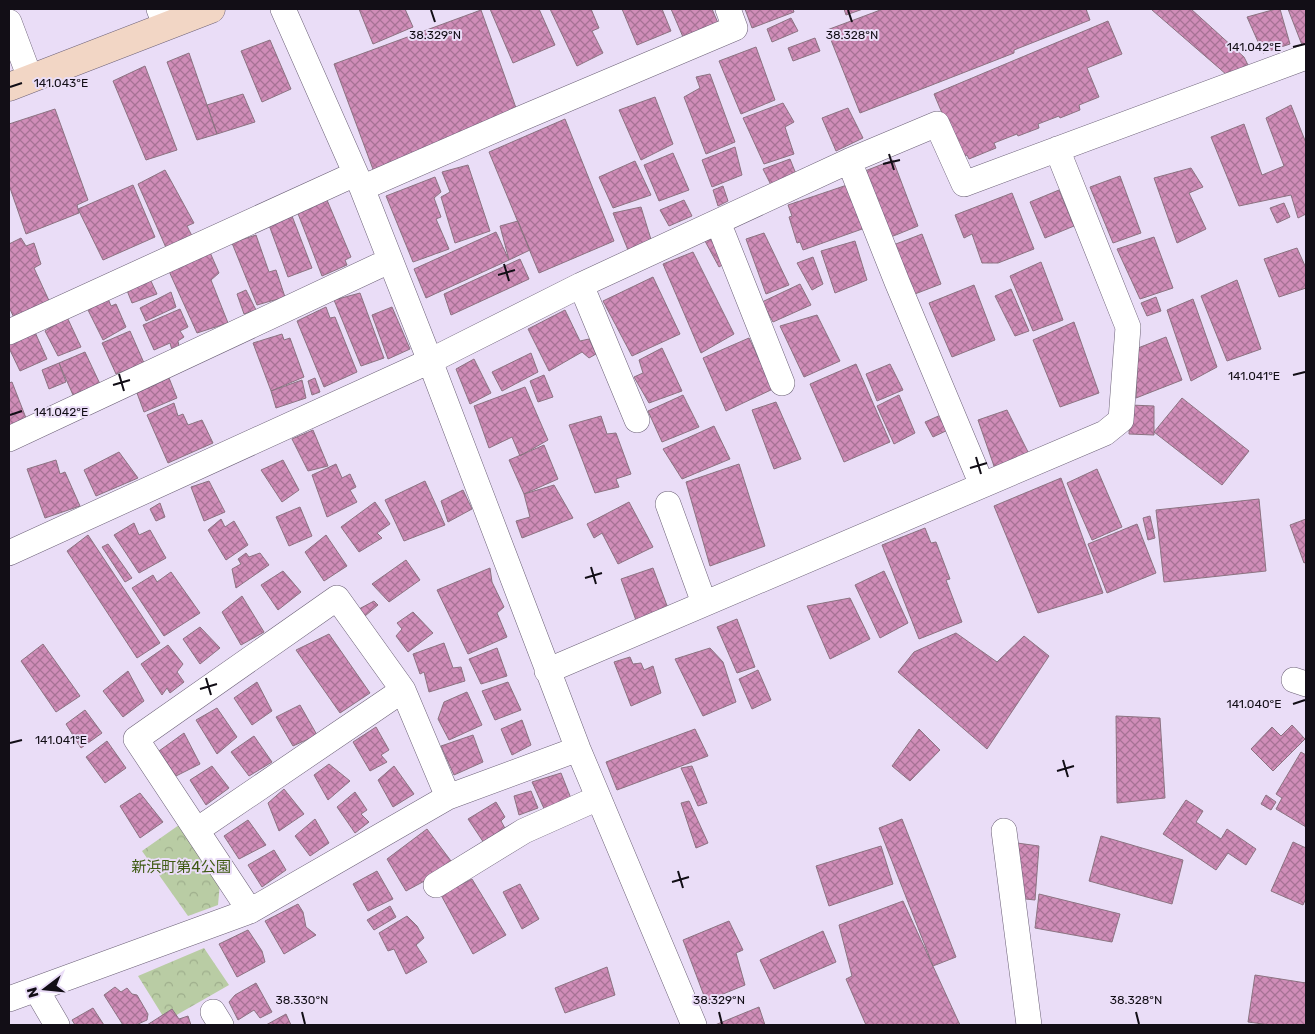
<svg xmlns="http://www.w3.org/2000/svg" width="1315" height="1034" font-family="Rubik,'Noto Sans JP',sans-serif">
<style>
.forest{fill:url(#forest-crowns)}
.building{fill:url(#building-cross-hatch);stroke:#8c7382}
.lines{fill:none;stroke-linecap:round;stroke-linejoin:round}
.street-casing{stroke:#6c6177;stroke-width:26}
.secondary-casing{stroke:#6c6177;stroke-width:29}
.street{stroke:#fff;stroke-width:25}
.secondary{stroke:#f2d6c5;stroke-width:28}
.ticks{fill:none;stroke:#120e16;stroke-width:2}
.labels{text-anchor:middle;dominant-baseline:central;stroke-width:4;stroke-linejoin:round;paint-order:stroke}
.park-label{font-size:15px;fill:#3e5a12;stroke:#eaddf7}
.ticks-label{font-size:12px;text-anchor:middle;fill:#120e16;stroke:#eaddf7;stroke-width:4;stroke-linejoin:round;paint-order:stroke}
</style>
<defs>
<pattern id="forest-crowns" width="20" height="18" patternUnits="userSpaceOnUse" patternTransform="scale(1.25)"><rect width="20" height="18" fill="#b9cca4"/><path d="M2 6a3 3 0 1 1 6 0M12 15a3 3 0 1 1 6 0" fill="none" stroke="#9eae8c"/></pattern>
<pattern id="building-cross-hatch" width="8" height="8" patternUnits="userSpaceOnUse" patternTransform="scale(1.25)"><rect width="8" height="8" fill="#d08db8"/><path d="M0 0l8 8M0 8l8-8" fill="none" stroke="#a77295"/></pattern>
</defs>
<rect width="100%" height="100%" fill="#eaddf7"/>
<path class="forest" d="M179 825 220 883 218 905 188 916 142 851Z
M204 948 229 985 166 1021 138 976Z"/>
<path class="building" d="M359 9H405L413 27 373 44Z
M490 9H539L555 45 513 63Z
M550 9H591L599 28 592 31 603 53 577 66Z
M622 9H662L671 31 637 45Z
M671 9H712L721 30 686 44Z
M745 9H793L794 12 752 28Z
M844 9H863L846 15Z
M883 9H1086L1090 20 1014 50V53L860 113 827 30Z
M1152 9H1191L1244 57 1249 67 1227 75 1152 10Z
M1276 9H1280L1290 44 1263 53 1247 17Z
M1288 9H1306V43L1302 45Z
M481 10 520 119 374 172 334 64Z
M791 18 798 31 772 42 767 29Z
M1108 21 1122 54 1087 68 1099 97 1079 105 1080 110 1060 118 1059 116 1038 124 1039 128 1018 136 1017 134 994 143 996 148 969 159 967 155 961 158 934 94Z
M815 38 820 51 793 61 788 48Z
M270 40 291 89 262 102 241 51Z
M756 47 775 100 741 114 719 61Z
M189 53 217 134 197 140 167 62Z
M145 66 177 150 146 160 113 81Z
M710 74 735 142 706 154 684 97 700 88 696 77Z
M243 94 255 122 217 134 207 105Z
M655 97 673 144 641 160 619 110Z
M783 103 794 122 785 127 794 154 764 164 743 118Z
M1291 105 1306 143V214L1298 218 1291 195 1239 206 1211 137 1244 124 1262 175 1284 166 1266 118Z
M848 108 863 138 836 151 822 118Z
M55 109 88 200 77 205 79 213 26 234 9 185V124Z
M565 119 614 241 539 273 489 152Z
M735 147 742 175 712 187 702 160Z
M673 153 689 190 659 201 644 165Z
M790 159 796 174 771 185 763 169Z
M893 160 918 226 886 239 860 173Z
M635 161 651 195 613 208 599 177Z
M468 165 490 231 455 243 441 197 450 192 442 172Z
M1191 168 1203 187 1189 193 1206 229 1177 243 1154 178Z
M165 170 194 223 187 226 193 238 167 250 138 184Z
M1120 176 1141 233 1113 243 1090 187Z
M435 177 441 192 434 198 441 217 436 219 449 249 413 262 386 196Z
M850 184 865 228 803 250 800 242 797 243 789 217 792 216 788 205Z
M133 185 155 237 103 260 78 209Z
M723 186 728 201 718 206 713 190Z
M1059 190 1074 226 1045 238 1030 202Z
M1012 193 1034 249 998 263H982L972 234 964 238 955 215Z
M327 200 351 257 345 260 347 265 322 276 297 211Z
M684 200 692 216 669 226 660 210Z
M1284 203 1290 217 1277 223 1270 208Z
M641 207 653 246 630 255 613 213Z
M292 216 312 268 288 277 269 225Z
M518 221 530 250 509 260 500 226Z
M496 232 509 260 426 298 414 269Z
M764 233 789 285 766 294 746 239Z
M922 234 941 284 907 297 888 247Z
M256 235 269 272 276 270 285 297 257 305 232 243Z
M718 236 729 261 719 267 705 241Z
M1154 237 1173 288 1140 299 1117 249Z
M21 238 26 246 34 243 41 264 34 268 51 305 15 320 9 307V244Z
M855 241 867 280 835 293 821 251Z
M1297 248 1306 268V288L1279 297 1264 259Z
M209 250 219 273 211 280 228 323 197 333 168 269Z
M693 252 734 334 701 353 663 264Z
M813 257 823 284 812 290 797 263Z
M520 259 529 279 451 315 444 294Z
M1041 262 1063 320 1033 331 1010 276Z
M653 277 680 334 632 356 603 301Z
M150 279 157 294 132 303 126 288Z
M1237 280 1261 349 1227 361 1201 296Z
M800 284 811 305 773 322 762 302Z
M974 285 995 340 952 357 929 303Z
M1011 289 1029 331 1015 336 995 296Z
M246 290 256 310 244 314 237 294Z
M171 292 176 307 146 321 140 308Z
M360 293 384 358 361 366 334 300Z
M107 296 111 306 116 304 126 327 103 340 86 306Z
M1156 297 1161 311 1147 316 1141 303Z
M1193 299 1217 367 1191 381 1167 310Z
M326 307 330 318 335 317 357 372 324 387 297 321Z
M392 307 410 349 388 359 372 315Z
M180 309 188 327 180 331 184 337 178 341 179 346 172 350 170 343 154 350 143 325Z
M565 310 580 341 589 339 596 354 589 358 582 352 549 371 528 329Z
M817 315 840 361 804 377 780 326Z
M67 317 81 347 58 356 45 331Z
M1074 322 1099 393 1060 407 1033 340Z
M34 330 47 359 20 371 9 348V344Z
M130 331 144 363 116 374 102 343Z
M282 334 284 340 290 338 304 377 271 391 253 343Z
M1166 337 1182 380 1136 398 1138 348Z
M749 338 773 389 726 411 703 358Z
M662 348 682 391 649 403 634 377 643 373 639 360Z
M85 352 100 384 73 395 59 363Z
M531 353 538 372 502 391 492 372Z
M474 359 491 393 470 404 456 369Z
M59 363 66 382 49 389 42 370Z
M856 364 890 442 844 462 810 384Z
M890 364 903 390 877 401 866 374Z
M544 375 553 397 538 402 530 381Z
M169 378 177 398 144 412 137 393Z
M315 378 320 392 312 395 308 381Z
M302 380 306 398 276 408 271 391Z
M12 382 26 418 9 426V383Z
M525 387 548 440 520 456 512 437 489 448 474 406Z
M683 395 699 427 662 442 648 411Z
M899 395 915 433 894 444 877 406Z
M1182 398 1249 451 1222 485 1154 432Z
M776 402 801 459 774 469 752 410Z
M174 403 178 416 183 414 188 425 202 420 213 443 168 463 147 415Z
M1130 405 1154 406V435L1129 434Z
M1007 410 1029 454 995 469 978 420Z
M943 414 950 429 933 437 925 422Z
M601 416 607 434 616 433 631 474 616 479 619 487 595 493 569 425Z
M714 426 730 459 682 479 663 449Z
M313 430 328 466 308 471 292 439Z
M544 445 558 479 524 494 509 460Z
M119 452 138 478 96 496 84 470Z
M56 460 60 474 65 472 80 506 45 518 27 469Z
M283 460 299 490 282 502 261 470Z
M336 464 342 478 350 474 356 487 350 490 357 502 327 517 312 475Z
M739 464 765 546 710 566 686 482Z
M1097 469 1122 527 1092 540 1067 483Z
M1061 478 1103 593 1038 613 994 506Z
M209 481 225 512 204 521 191 487Z
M425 481 445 525 404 541 385 500Z
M554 485 573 518 522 538 516 521 530 517 524 494Z
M463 490 472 509 448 522 441 501Z
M1259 499 1266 571 1164 582 1156 510Z
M375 502 390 524 377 533 382 538 359 552 341 527Z
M629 502 653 547 618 564 602 533 594 538 587 524Z
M160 503 165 517 156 521 150 509Z
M300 507 312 536 289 546 276 517Z
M1150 516 1155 538 1148 540 1143 518Z
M221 519 225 527 234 521 248 545 226 560 208 530Z
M1306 519V562L1304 563 1290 525Z
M134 523 139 535 150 530 166 558 139 573 114 535Z
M1137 524 1156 573 1107 593 1088 544Z
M925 528 931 543 936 542 950 579 946 580 962 622 919 639 882 545Z
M88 535 160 643 137 658 67 551Z
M326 535 347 566 324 581 305 552Z
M108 544 132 578 125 582 102 547Z
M246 553 249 557 260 553 269 565 236 588 232 569 241 564 238 559Z
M406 560 420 580 389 602 372 584Z
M490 568 492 582 504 607 497 613 507 637 468 654 437 590Z
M653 568 669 611 637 623 621 579Z
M283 571 301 592 278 610 261 585Z
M884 571 908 623 880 638 855 585Z
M171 572 200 613 164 636 132 588 153 575 157 582Z
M242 596 264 632 241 645 222 612Z
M850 598 870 639 830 659 807 606Z
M374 601 378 605 365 616 359 609Z
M413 612 433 633 408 652 396 636 402 629 397 623Z
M737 619 755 667 737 673 717 627Z
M200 627 220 648 200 664 183 639Z
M956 633 997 662 1024 636 1049 656 987 749 898 672 914 652Z
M329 634 370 693 340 713 296 650Z
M444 643 453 668 461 667 465 681 429 692 424 672 420 674 413 654Z
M43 644 80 696 56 712 21 661Z
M168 645 183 664 177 672 184 682 170 693 167 688 162 695 141 664Z
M497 648 507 676 481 684 469 659Z
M710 648 723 662 736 702 703 716 675 659Z
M630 657 633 664 641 663 644 670 653 666 661 693 631 706 614 662Z
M758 670 771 700 752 709 739 679Z
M128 671 144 701 123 717 103 691Z
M257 682 272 711 252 725 234 698Z
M508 682 521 710 495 720 482 691Z
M467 692 482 725 449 740 438 719 444 702Z
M300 705 317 735 293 746 276 717Z
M217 708 237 737 217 754 196 720Z
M85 710 102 733 81 748 66 724Z
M1116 716 1160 718 1165 798 1117 803Z
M522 720 531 745 512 755 501 729Z
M1292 725 1305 739 1273 771 1251 749 1272 727 1281 736Z
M376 727 389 750 381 755 387 762 370 771 353 742Z
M695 729 708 756 617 790 606 762Z
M919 729 940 750 910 781 892 766Z
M184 733 200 764 176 776 159 751Z
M473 735 483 762 454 775 441 746Z
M254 736 272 762 249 776 231 752Z
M107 741 126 768 105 783 86 757Z
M1301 752 1306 755V827L1276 809 1282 798 1276 794Z
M329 764 350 781 328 800 314 775Z
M212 766 229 788 206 805 190 780Z
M394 766 414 794 393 807 378 780Z
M692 766 707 803 698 806 681 768Z
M561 773 572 801 546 813 532 782Z
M284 789 304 814 279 831 268 803Z
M531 791 538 808 519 815 514 796Z
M355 792 367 810 361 814 369 822 355 833 337 807Z
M140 793 163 822 140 838 120 806Z
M1266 795 1276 802 1271 810 1261 804Z
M1186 800 1203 811 1196 822 1221 839 1227 829 1256 849 1246 865 1228 853 1216 870 1163 834Z
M689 801 708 843 696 848 681 803Z
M496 802 505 817 501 821 507 832 486 846 468 819Z
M315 819 329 843 310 856 295 836Z
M902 819 956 957 933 966 879 828Z
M248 820 266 845 239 859 224 836Z
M427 829 454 865 406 891 387 859Z
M1101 836 1183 860 1172 904 1089 881Z
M1293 842 1306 848V898L1303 905 1271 891Z
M1017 843 1039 846 1035 900 1016 898Z
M881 846 893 884 829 906 816 866Z
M274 850 286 870 262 887 248 865Z
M377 871 393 899 368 911 353 884Z
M472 879 506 935 473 954 441 895Z
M520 884 539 919 522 929 503 892Z
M1039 894 1120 914 1112 942 1035 928Z
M903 901 960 1025H866L846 979 852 976 839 925Z
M298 904 303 912 306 927 316 935 284 954 265 921Z
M390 906 396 917 374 930 367 920Z
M407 916 417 926 424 938 416 945 427 962 406 974 394 949 388 951 379 933Z
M729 921 743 950 736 953 745 985 706 1001 683 940Z
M248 930 262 951 265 962 237 977 219 944Z
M823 931 836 962 774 989 760 960Z
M607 967 615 995 565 1013 555 988Z
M1255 975 1306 983V1025H1270L1248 1022Z
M256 983 272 1012 260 1018 254 1010 238 1020 229 1002 235 995Z
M115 987 121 992 127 988 132 994 137 995 148 1014 147 1020 136 1025H123L104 995Z
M759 1007 765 1025H715Z
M93 1008 104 1025H75L72 1020Z
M172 1009 179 1019 188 1016 191 1025H147Z
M286 1014 291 1025H266Z"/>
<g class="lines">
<g class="street-casing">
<path id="street" d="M159 9 166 27
M283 9 362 188 430 361 578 749 694 1025
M9 22 30 78
M849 161 897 282 982 485
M362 188 520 119 735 28 728 9
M718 222 782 383
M581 285 637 420
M9 332 355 174
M9 439 389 261
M668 504 704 603
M9 553 430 361 581 285 849 161 937 124 964 184 1306 57
M547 671 1105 433 1121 420 1128 327 1057 149
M1294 680 1306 684
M197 830 403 690
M1004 831 1029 1025
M436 885 524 831 598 798
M250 911 136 739 337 598 403 690 448 797
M36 989 57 1025
M9 999 250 911 448 797 578 749
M213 1012 221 1025"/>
</g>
<g class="secondary-casing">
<path id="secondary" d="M9 87 211 9"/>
</g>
<use href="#street" class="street"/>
<use href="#secondary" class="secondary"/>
</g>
<path class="ticks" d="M431 10 435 22M848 10 852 22M1293 47 1305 44M10 87 22 83M889 154 894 170M883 164 900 160M504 264 509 281M498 275 515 270M119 374 124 391M1293 375 1305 372M113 385 130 380M10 415 22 411M976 457 981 474M970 468 987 463M591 567 596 584M585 578 602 573M206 678 211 695M200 689 217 684M1293 704 1305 700M10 743 22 740M1063 760 1068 777M1057 771 1074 766M678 871 683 888M672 882 689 877M302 1012 305 1024M719 1012 722 1024M1136 1012 1139 1024"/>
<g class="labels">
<g class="park-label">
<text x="181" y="867">新浜町第4公園</text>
</g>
</g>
<g class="ticks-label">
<text x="435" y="39">38.329°N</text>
<text x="852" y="39">38.328°N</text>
<text x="1254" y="51">141.042°E</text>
<text x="61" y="87">141.043°E</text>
<text x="1254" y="380">141.041°E</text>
<text x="61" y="416">141.042°E</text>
<text x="1254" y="708">141.040°E</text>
<text x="61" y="744">141.041°E</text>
<text x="302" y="1004">38.330°N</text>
<text x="719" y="1004">38.329°N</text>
<text x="1136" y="1004">38.328°N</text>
</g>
<rect width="1315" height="1034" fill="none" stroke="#120e16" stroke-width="20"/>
<g transform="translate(45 989) rotate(254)" stroke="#eaddf7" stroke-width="4" paint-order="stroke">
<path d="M0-4L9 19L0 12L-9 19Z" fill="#120e16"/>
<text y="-8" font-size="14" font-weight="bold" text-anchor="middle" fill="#120e16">N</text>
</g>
</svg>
